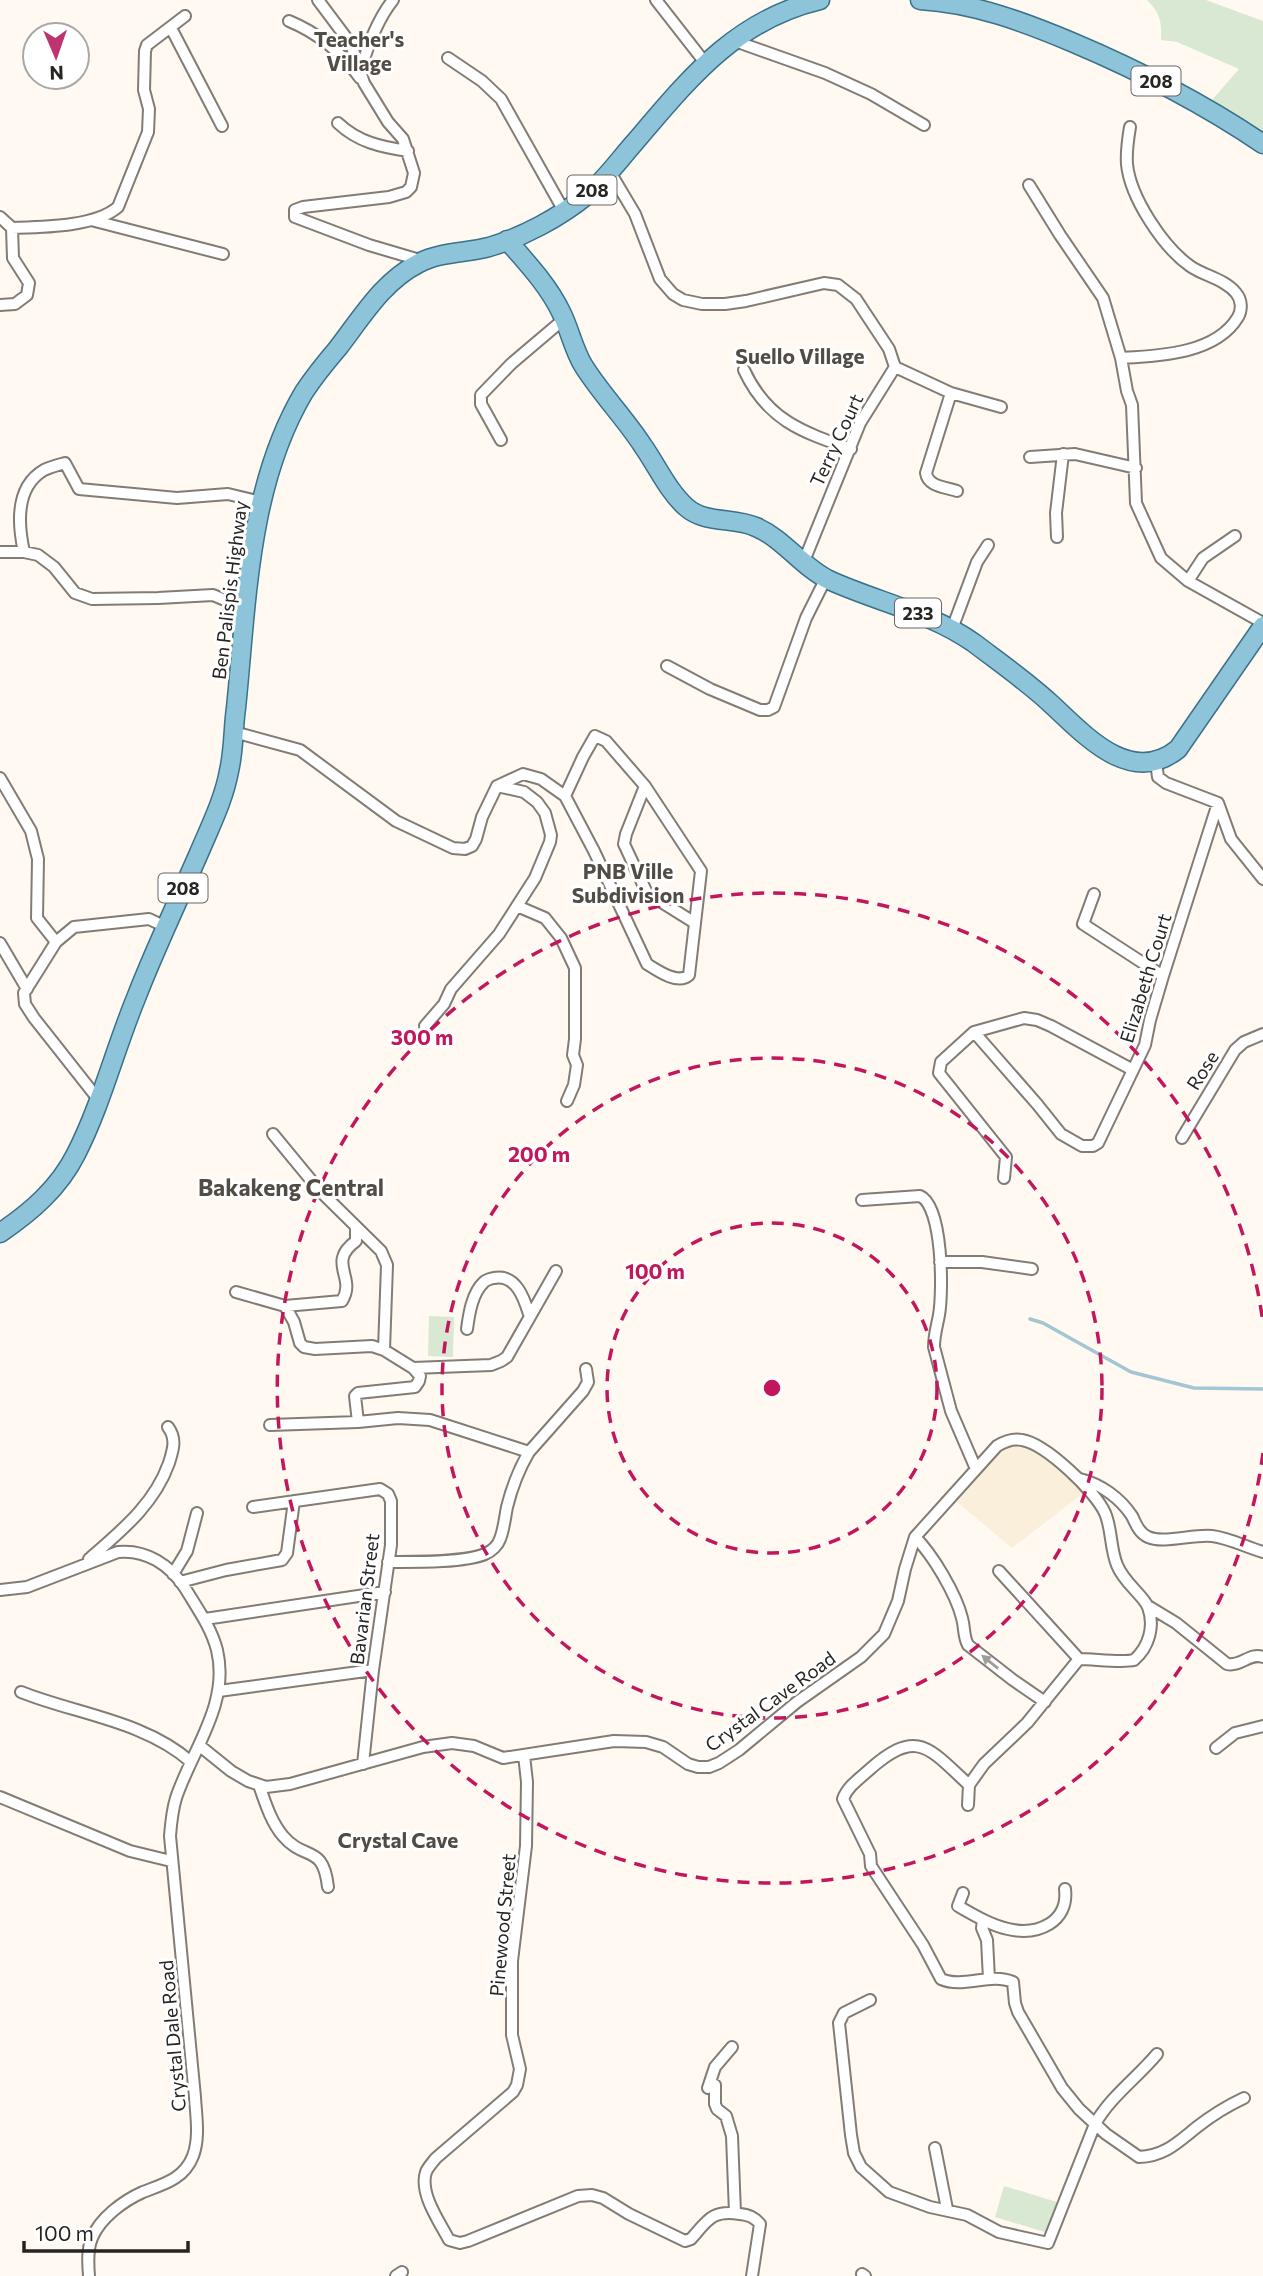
<svg xmlns="http://www.w3.org/2000/svg" width="1263" height="2276" font-family="Commissioner,sans-serif">
<style>
.education{fill:#f9efda}
.green{fill:#d9e8d3}
.lines{fill:none;stroke-linecap:round;stroke-linejoin:round}
.stream{stroke:#a2c6d2;stroke-width:3.5}
.minor-casing{stroke:#827c74;stroke-width:14}
.primary-casing{stroke:#39728a;stroke-width:21}
.minor{stroke:#fff;stroke-width:10}
.primary{stroke:#8ec4da;stroke-width:18}
.oneway{fill:#9e9d9c}
.ring{fill:none;stroke:#c2185b;stroke-width:3.5;stroke-dasharray:12 9}
.labels{text-anchor:middle;dominant-baseline:central;stroke-width:6;stroke-linejoin:round;paint-order:stroke}
.shield{fill:#fff;stroke:#686664;stroke-width:2}
.shield-label{font-size:18px;font-weight:bold;fill:#272522}
.street-label{font-size:19px;fill:#272522;stroke:#fff}
.neighbourhood-label{font-size:21px;font-weight:bold;fill:#514c44;stroke:#fff}
.quarter-label{font-size:23px;font-weight:bold;fill:#514c44;stroke:#fff}
.centre{fill:#c2185b;stroke:#fff;stroke-width:3.5}
.ring-label{font-size:21px;text-anchor:middle;font-weight:bold;fill:#c2185b;stroke:#fff;stroke-width:6;stroke-linejoin:round;paint-order:stroke}
</style>
<rect width="100%" height="100%" fill="#fff9f2"/>
<path class="education" d="M1029 1447 1043 1455 1086 1491 1012 1548 949 1495 997 1448Z"/>
<path class="green" d="M1147 0H1206L1263 21V132L1212 100 1239 69 1177 42 1161 40C1162 22 1160 13 1147 0Z
M429 1316 454 1317 453 1357 428 1356Z
M1004 2186 1057 2202 1048 2233 995 2217Z"/>
<g class="lines">
<path class="stream" d="M1030 1319 1043 1323 1131 1372 1194 1388 1263 1389"/>
<g class="minor-casing">
<path id="minor" d="M318 0 351 44 364 83 388 122 403 139 414 173 411 187 406 192 389 197 303 207 295 210V217L369 245 423 261
M656 0 706 64
M289 21C318 33 342 53 360 78
M171 28 222 126
M732 40 825 73 871 94 924 125
M448 58 482 81 501 99 564 211
M361 69C368 45 377 20 393 0
M338 123C358 142 381 147 408 151
M610 172 635 214 660 279 673 294 683 300 702 304H725L746 301 824 283 838 285 856 299 889 349 895 367
M1029 185 1060 235 1103 298 1121 358 1127 391 1132 405 1136 503 1161 558 1188 581 1263 623
M0 217 12 228 13 258 29 283 27 295 15 304 0 305
M91 220 223 254
M12 228C42 227 95 227 118 207L148 132 149 109 144 90 145 51 147 45 185 16
M1121 358C1159 356 1216 354 1238 317 1242 310 1242 300 1236 293 1225 279 1204 276 1190 266 1163 247 1130 197 1127 164 1126 152 1128 139 1130 127
M895 367 951 393 1001 407
M744 370C767 420 802 432 851 449
M951 393 926 473C928 487 946 487 957 491
M501 440 481 404V395L511 364 564 319
M1030 457 1075 454 1136 468
M1057 537 1056 513 1063 454
M0 552H24L38 555 54 567 75 593 92 599 158 598 213 595 246 609
M24 552C18 525 15 487 44 470 50 467 58 465 65 463L79 489 177 498 228 494 261 502
M804 561 860 423 895 367
M1188 581 1203 558 1235 536
M952 629 977 562 988 545
M667 666 710 689 760 710H768L774 707 806 618 826 578
M234 732 300 750 396 821 453 848 465 849 472 846 476 839 482 817 497 786 523 774 541 779 565 796 594 851 647 964C658 971 678 985 689 975L701 871 645 786 606 741 595 736 583 757 565 796
M1156 762 1158 777 1166 783 1218 803 1231 839 1263 879
M0 778 31 831 38 859 37 918 56 942
M645 786 626 834 624 844 647 893 695 923
M1094 894 1083 924 1163 976
M517 906 545 918 561 938 575 968V1039L573 1055 577 1065 574 1085 567 1101
M0 943 27 989
M425 1026 444 1004 451 989 499 934 535 878 550 842 551 835 545 813 537 802 524 792 497 786
M974 1032 1037 1104 1061 1134 1082 1146H1093L1098 1143 1145 1045 1150 1020 1163 976 1218 803
M98 1099 34 1018 25 1004 24 993 56 942 74 927 149 919 166 927
M273 1134 320 1191 381 1251 387 1265 384 1350
M1182 1138 1235 1050 1244 1042 1263 1034
M1004 1178 1006 1157 939 1073 941 1062 974 1032 1024 1018 1037 1020 1051 1026 1133 1070
M862 1200 920 1196C943 1206 943 1292 939 1315 937 1326 934 1335 934 1347L951 1411 976 1469
M940 1262H982L1032 1269
M236 1292 285 1306 342 1301C357 1277 326 1263 356 1241V1228
M285 1306 294 1322 300 1343 304 1347 315 1349 372 1346 384 1350 413 1368 491 1365 501 1361 507 1357 556 1271
M467 1329C469 1314 472 1293 484 1282 486 1280 492 1278 494 1278 516 1274 524 1298 529 1314
M270 1425 358 1422
M529 1452 583 1391 588 1382 586 1369
M1080 1479C1101 1484 1120 1498 1132 1516 1136 1524 1139 1533 1148 1537 1163 1544 1193 1534 1212 1536 1229 1538 1246 1547 1263 1552
M253 1507 380 1489 388 1494 391 1501V1545L373 1670 363 1764
M915 1537C933 1555 956 1594 962 1618 965 1628 963 1636 968 1645L1013 1680 1045 1702
M89 1559C121 1531 154 1505 169 1463 173 1450 177 1439 168 1427
M388 1562C412 1562 464 1563 485 1554 492 1551 498 1545 500 1539 504 1529 505 1517 507 1507 512 1487 519 1469 529 1452L430 1420 398 1418 358 1422 355 1396 358 1393 415 1387 419 1381 420 1376 413 1368
M999 1571 1079 1659
M173 1574 187 1551 197 1513
M180 1582 226 1570 282 1560 287 1553 294 1501
M0 1590 27 1587 118 1552C146 1549 170 1565 185 1588 197 1608 211 1627 217 1650 230 1704 192 1750 176 1798 172 1811 171 1823 170 1836L195 2097C196 2116 200 2137 193 2156 184 2179 164 2184 143 2192 123 2201 100 2218 92 2238 87 2249 88 2264 89 2276
M1148 1606 1176 1623 1227 1664C1241 1667 1250 1652 1263 1657
M205 1619 385 1592
M219 1691 373 1670
M21 1692C76 1714 145 1721 191 1762
M200 1746 231 1771 248 1781 266 1787 290 1784 423 1747 452 1743 474 1746 503 1758 614 1741 646 1742 663 1747 688 1764 698 1767H709L719 1763 739 1750 797 1702 861 1657 884 1634 898 1601 905 1569 915 1537 997 1446C1005 1441 1013 1438 1022 1440 1046 1444 1095 1491 1105 1513 1112 1529 1110 1548 1117 1565 1124 1583 1143 1595 1148 1607 1155 1626 1149 1647 1134 1660 1122 1663 1094 1659 1079 1659
M1216 1748 1235 1733 1263 1726
M524 1755 527 1782 526 1846 512 1961V2035L520 2069 517 2085 513 2092 436 2158C433 2162 428 2167 426 2172 419 2193 439 2221 449 2240L460 2243 468 2241 578 2196 592 2195 603 2198 629 2214 685 2241 691 2239C707 2221 712 2209 740 2214 749 2215 754 2217 760 2224L752 2276
M259 1785C265 1802 271 1822 283 1836 305 1862 323 1843 328 1887
M969 1785 984 1764 1027 1723 1079 1659
M0 1797 130 1851 171 1861
M968 1805 969 1785C929 1748 917 1727 869 1770 859 1779 847 1787 843 1799L870 1854 871 1866 923 1945 941 1979C964 1989 990 1972 1013 1982L1015 2003 1018 2012 1062 2088 1079 2109 1106 2134 1139 2157C1165 2156 1178 2142 1197 2127 1211 2116 1227 2106 1244 2098
M963 1893 958 1906C974 1915 990 1925 1008 1929 1038 1936 1069 1922 1065 1889
M983 1920 982 1928 987 1940 989 1979
M870 2000 844 2013 839 2023 851 2135 854 2153 861 2167 889 2192 930 2207 967 2215 999 2232 1048 2243 1095 2124C1111 2096 1137 2078 1157 2054
M732 2047 715 2067 708 2088 715 2085V2104L717 2109 726 2116 732 2136 735 2213
M935 2148 947 2209
M862 2274 865 2276
M396 2276 402 2272"/>
</g>
<g class="primary-casing">
<path id="primary" d="M920 0C974 3 1024 22 1074 43 1140 71 1204 104 1263 144
M507 240C527 263 548 285 561 312 570 330 573 348 583 365 601 394 625 418 643 446 657 466 668 491 686 507 705 524 733 517 756 527 784 539 802 567 829 580 877 602 930 612 974 643 999 662 1026 681 1049 702 1083 733 1130 788 1178 749L1263 626
M0 1233C31 1212 59 1188 76 1154 101 1105 115 1049 136 998 155 949 178 901 199 853 210 827 224 799 229 771 234 750 233 729 236 708 247 602 248 486 304 392 314 377 326 362 338 348 362 317 383 281 419 263 440 252 466 253 489 247 523 237 560 217 587 195 605 180 619 160 635 142 689 79 735 20 820 0"/>
</g>
<use href="#minor" class="minor"/>
<use href="#primary" class="primary"/>
</g>
<defs><path id="oneway-solid" d="M-6-.8H1V-3.2L6.5 0L1 3.2V.8H-6Z" transform="scale(1.75)"/></defs>
<use class="oneway" href="#oneway-solid" transform="translate(990 1662) rotate(-141)"/>
<g class="ring">
<circle cx="772" cy="1388" r="165"/>
<circle cx="772" cy="1388" r="330"/>
<path d="M1263 1453A495 495 0 1 1 1263 1323"/>
</g>
<g class="labels">
<g class="shield">
<rect x="1131.5" y="66.5" width="49" height="29" rx="5"/>
<rect x="567.5" y="175.5" width="49" height="29" rx="5"/>
<rect x="895" y="598.5" width="46" height="29" rx="5"/>
<rect x="158.5" y="873.5" width="49" height="29" rx="5"/>
</g>
<g class="shield-label">
<text x="1156" y="81">208</text>
<text x="592" y="190">208</text>
<text x="918" y="613">233</text>
<text x="183" y="888">208</text>
</g>
<g class="street-label">
<text transform="translate(836 440) rotate(-65)">Terry Court</text>
<text transform="translate(229 590) rotate(-83)">Ben Palispis Highway</text>
<text transform="translate(1145 978) rotate(-73)">Elizabeth Court</text>
<text transform="translate(1202 1070) rotate(-58)">Rose</text>
<text transform="translate(364 1599) rotate(-83)">Bavarian Street</text>
<text transform="translate(770 1701) rotate(-36)">Crystal Cave Road</text>
<text transform="translate(502 1925) rotate(-85)">Pinewood Street</text>
<text transform="translate(172 2036) rotate(-95)">Crystal Dale Road</text>
</g>
<g class="neighbourhood-label">
<text x="359" y="38">Teacher's<tspan x="359" dy="24">Village</tspan></text>
<text x="800" y="355">Suello Village</text>
<text x="628" y="870">PNB Ville<tspan x="628" dy="24">Subdivision</tspan></text>
<text x="398" y="1839">Crystal Cave</text>
</g>
<g class="quarter-label">
<text x="291" y="1187">Bakakeng Central</text>
</g>
</g>
<circle cx="772" cy="1388" r="10" class="centre"/>
<g class="ring-label">
<text x="422" y="1045">300 m</text>
<text x="539" y="1162">200 m</text>
<text x="655" y="1279">100 m</text>
</g>
<g transform="translate(56 56) rotate(178)"><circle r="33" fill="#ffffff" stroke="#a9a8a7" stroke-width="2"/>
<path d="M0-5L12 26L0 18L-12 26Z" fill="#bd346f"/>
<text y="-10" font-size="19" font-weight="bold" text-anchor="middle" fill="#272522">N</text>
</g>
<path d="M24 2241v10h164v-10" fill="none" stroke="#272522" stroke-width="3.5"/>
<text x="35" y="2241" font-size="21" fill="#272522" stroke="#ffffff" stroke-width="5" paint-order="stroke">100 m</text>
</svg>
